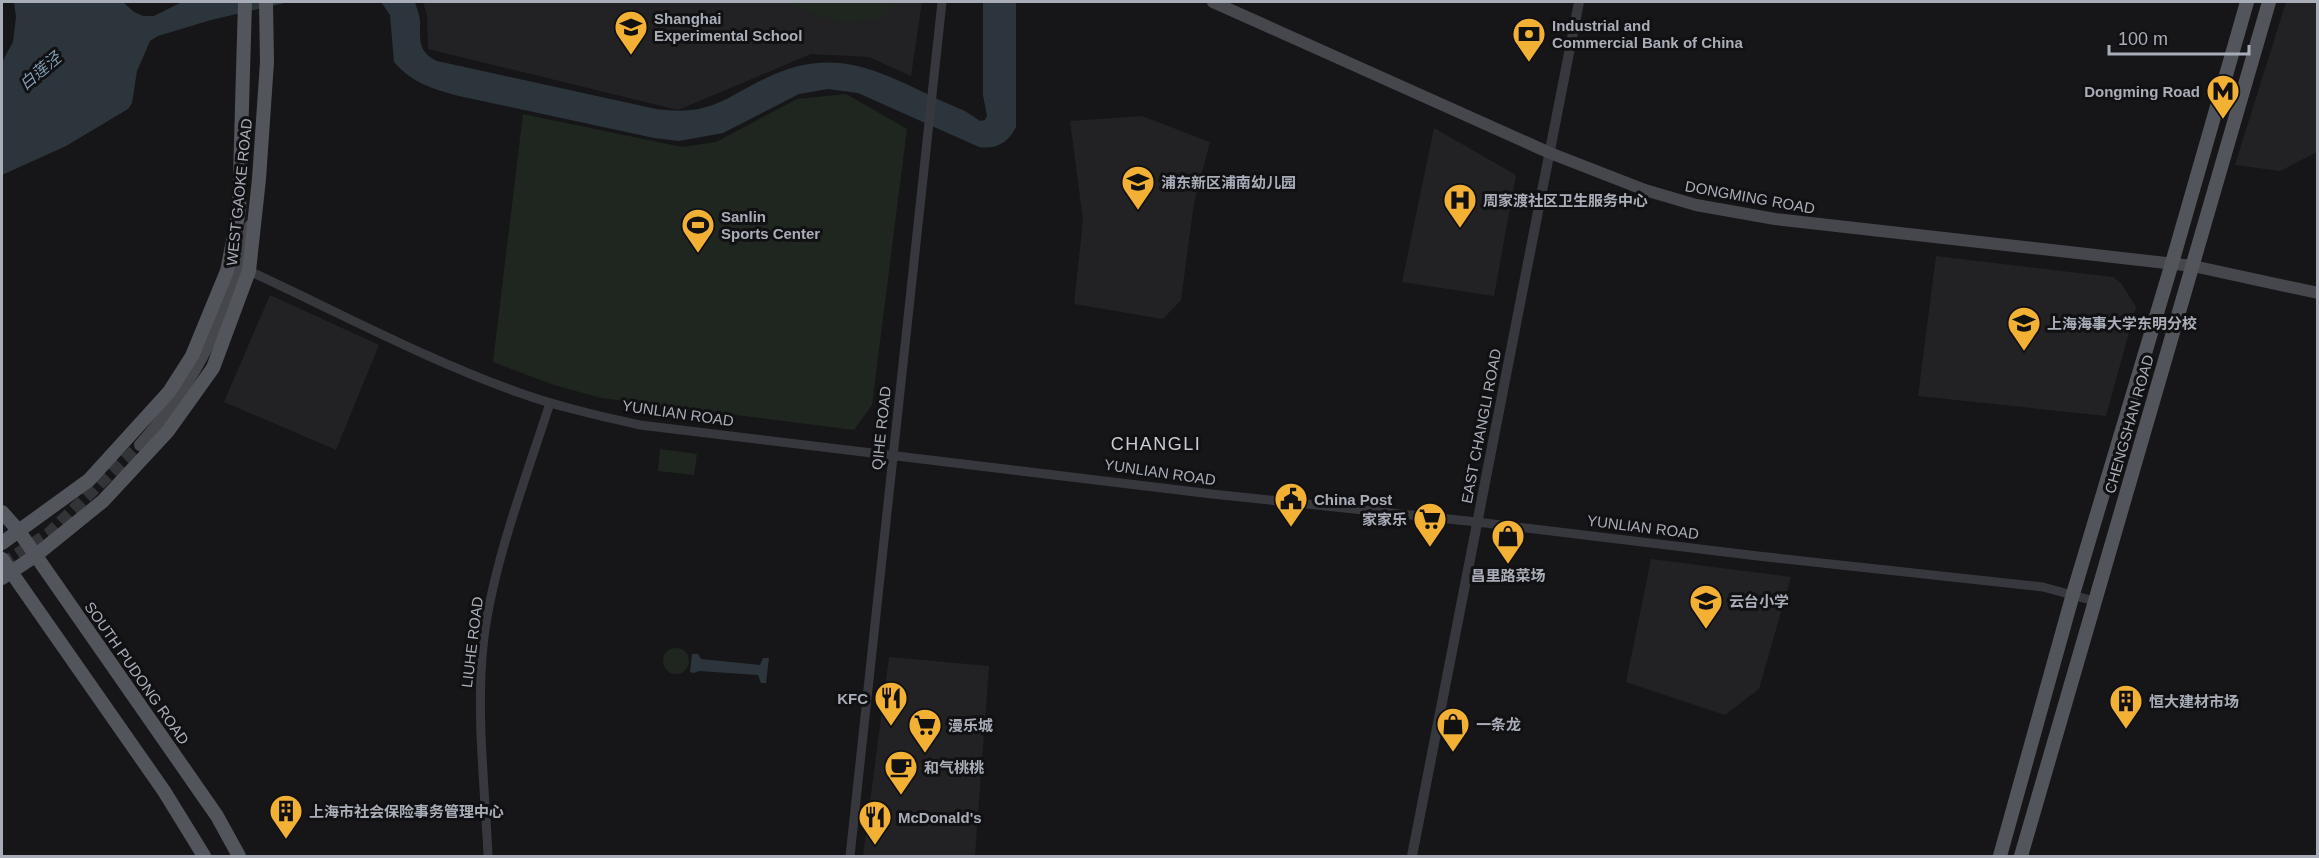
<svg xmlns="http://www.w3.org/2000/svg" width="2319" height="858" font-family="Helvetica,'Noto Sans SC',sans-serif">
<style>
.built{fill:#222225}
.green{fill:#1e261f}
.water{fill:#2c353c}
.lines{fill:none;stroke-linecap:round;stroke-linejoin:round}
.secondary-tunnel{stroke:#333438;stroke-width:12;stroke-dasharray:12 6;stroke-linecap:butt}
.minor{stroke:#37383d;stroke-width:9}
.tertiary{stroke:#37383d;stroke-width:10}
.secondary{stroke:#45474d;stroke-width:12}
.primary{stroke:#53555c;stroke-width:14}
.labels{text-anchor:middle;dominant-baseline:central;stroke-width:6;stroke-linejoin:round;paint-order:stroke}
.poi-label{font-size:15px;font-weight:bold;fill:#a8adb8;stroke:#111113;text-anchor:start}
.street-label{font-size:15px;fill:#a8adb8;stroke:#111113}
.water-label{font-size:16px;font-style:italic;fill:#7f9bb3;stroke:#111113}
.quarter-label{font-size:18px;letter-spacing:1.5px;fill:#c9ccd4;stroke:#111113}
</style>
<rect width="100%" height="100%" fill="#161618"/>
<path class="built" d="M423 2H922L911 76 869 57 811 54 678 110 428 49 427 15Z
M2286 2H2317V152L2280 171 2235 165Z
M1142 116 1210 142 1194 203 1181 300 1163 319 1074 304 1083 220 1070 121Z
M1434 128 1516 175 1494 296 1402 282Z
M1936 256 2113 277 2121 283 2136 307 2106 416 1918 396Z
M270 295 379 345 336 450 224 402Z
M1651 559 1791 577 1759 689 1725 715 1626 682Z
M889 657 989 666 975 856H863Z"/>
<path class="green" d="M783 2H895L882 19 838 22Z
M846 94 907 129 872 405 854 430 601 398 554 385 493 362 523 114 682 147 716 142 797 99Z
M660 449 697 454 694 475 658 471Z
M663 661a13 13 0 1 1 26 0a13 13 0 1 1-26 0Z"/>
<path class="water" d="M14 2H123L134 12 143 16H154L182 2H323H289L211 20 158 36 150 41 137 71 132 103 128 109 66 146 2 175V62L13 42 16 17Z
M381 2H415C417 9 421 18 420 25 420 42 419 52 437 61L656 109C715 117 726 95 775 74 831 50 872 67 923 92 937 99 951 105 965 111 970 114 975 118 980 121L985 120 987 116 983 95V2H1016V127C1009 142 996 150 979 147L858 93 828 89 799 94 723 133 679 141 654 138 459 96C433 89 412 83 394 62L390 15Z
M692 654H698L701 659 760 665 763 658H769L766 683H761L758 675 699 671 694 673 690 672Z"/>
<g class="lines">
<path class="secondary-tunnel" d="M2 564 49 533 140 445"/>
<path class="minor" d="M249 271C338 312 427 360 520 393 559 407 600 416 640 425L1212 494 1477 522 1758 556 2043 587 2094 601
M488 856C485 787 476 715 483 646 491 568 526 478 550 403
M850 856 942 2"/>
<path class="tertiary" d="M1412 856 1579 2"/>
<path class="secondary" d="M1213 2 1550 153 1645 190 1696 205 1775 219 2193 266 2318 293
M140 445C201 376 227 314 250 226"/>
<path class="primary" d="M2 512 18 530 217 816 239 856
M2 543 89 480 169 392 192 356 227 271 239 211 245 2
M2 559 164 791 204 856
M2 578 35 556 103 501 168 431 213 368 249 271 259 179 267 62 266 2
M2000 856 2073 594 2172 263 2247 2
M2021 856 2269 2"/>
</g>
<defs>
<g id="school-pin" transform="scale(1.725)"><path d="M0 17L-7.5 6A9.5 9.5 0 1 1 7.5 6Z" fill="#f2b134" stroke="#111113"/><path d="M0-5L7-2L0 1L-7-2ZM-4 1L0 2.5L4 1V4Q0 6-4 4Z" fill="#111"/></g>
<g id="bank-pin" transform="scale(1.725)"><path d="M0 17L-7.5 6A9.5 9.5 0 1 1 7.5 6Z" fill="#f2b134" stroke="#111113"/><path d="M-6-4H6V4H-6ZM0-2.3a2.3 2.3 0 1 0 0 4.6a2.3 2.3 0 1 0 0-4.6Z" fill="#111"/></g>
<g id="metro-pin" transform="scale(1.725)"><path d="M0 17L-7.5 6A9.5 9.5 0 1 1 7.5 6Z" fill="#f2b134" stroke="#111113"/><path d="M-5.5 5V-5H-3L0 0L3-5H5.5V5H3V-.5L0 4L-3-.5V5Z" fill="#111"/></g>
<g id="hospital-pin" transform="scale(1.725)"><path d="M0 17L-7.5 6A9.5 9.5 0 1 1 7.5 6Z" fill="#f2b134" stroke="#111113"/><path d="M-5-5h3v3.5h4V-5h3V5h-3V1.5h-4V5h-3Z" fill="#111"/></g>
<g id="stadium-pin" transform="scale(1.725)"><path d="M0 17L-7.5 6A9.5 9.5 0 1 1 7.5 6Z" fill="#f2b134" stroke="#111113"/><path d="M0-5a6.5 5 0 1 0 0 10a6.5 5 0 1 0 0-10ZM-3.5-1.8h7v3.6h-7Z" fill="#111"/></g>
<g id="university-pin" transform="scale(1.725)"><path d="M0 17L-7.5 6A9.5 9.5 0 1 1 7.5 6Z" fill="#f2b134" stroke="#111113"/><path d="M0-5L7-2L0 1L-7-2ZM-4 1L0 2.5L4 1V4Q0 6-4 4Z" fill="#111"/></g>
<g id="civic-pin" transform="scale(1.725)"><path d="M0 17L-7.5 6A9.5 9.5 0 1 1 7.5 6Z" fill="#f2b134" stroke="#111113"/><path d="M-.6-6.5H3V-4.5H.6V-3L4-1V1h2V6H-6V1h2V-1L-.6-3ZM-1.2 2.5V6h2.4V2.5Z" fill="#111"/></g>
<g id="supermarket-pin" transform="scale(1.725)"><path d="M0 17L-7.5 6A9.5 9.5 0 1 1 7.5 6Z" fill="#f2b134" stroke="#111113"/><path d="M-6-5.5h2.5l.6 2H6L4.5 2H-2.5L-4.4-4H-6ZM-1.5 3.2a1.3 1.3 0 1 0 .1 0ZM3 3.2a1.3 1.3 0 1 0 .1 0Z" fill="#111"/></g>
<g id="shop-pin" transform="scale(1.725)"><path d="M0 17L-7.5 6A9.5 9.5 0 1 1 7.5 6Z" fill="#f2b134" stroke="#111113"/><path d="M-5-2.5h2.3a2.7 3.5 0 0 1 5.4 0H5L5.5 6h-11ZM-1.5-2.5h3a1.5 2.3 0 0 0-3 0Z" fill="#111"/></g>
<g id="restaurant-pin" transform="scale(1.725)"><path d="M0 17L-7.5 6A9.5 9.5 0 1 1 7.5 6Z" fill="#f2b134" stroke="#111113"/><path d="M-5-6h1v4h1v-4h1v4h1v-4h1v5L-1.5 .5V6h-2V.5L-5-1ZM5-6V6H3V1.5H1.5Q1.5-4 5-6Z" fill="#111"/></g>
<g id="building-pin" transform="scale(1.725)"><path d="M0 17L-7.5 6A9.5 9.5 0 1 1 7.5 6Z" fill="#f2b134" stroke="#111113"/><path d="M-4-6H4V6H1V3H-1V6H-4ZM-2.5-4.3h1.7v1.8h-1.7ZM.8-4.3h1.7v1.8H.8ZM-2.5-1h1.7V.8h-1.7ZM.8-1h1.7V.8H.8Z" fill="#111"/></g>
<g id="cafe-pin" transform="scale(1.725)"><path d="M0 17L-7.5 6A9.5 9.5 0 1 1 7.5 6Z" fill="#f2b134" stroke="#111113"/><path d="M-5.5-4.5H6V0H3Q3 3.5 0 3.5H-2.5Q-5.5 3.5-5.5 0ZM3-3.2v2h1.7v-2ZM-6 4.5H4V6H-6Z" fill="#111"/></g>
</defs>
<g fill-rule="evenodd">
<use href="#school-pin" x="631" y="27"/>
<use href="#bank-pin" x="1529" y="34"/>
<use href="#metro-pin" x="2223" y="91"/>
<use href="#school-pin" x="1138" y="182"/>
<use href="#hospital-pin" x="1460" y="200"/>
<use href="#stadium-pin" x="698" y="225"/>
<use href="#university-pin" x="2024" y="323"/>
<use href="#civic-pin" x="1291" y="499"/>
<use href="#supermarket-pin" x="1430" y="519"/>
<use href="#shop-pin" x="1508" y="536"/>
<use href="#school-pin" x="1706" y="601"/>
<use href="#restaurant-pin" x="891" y="698"/>
<use href="#building-pin" x="2126" y="701"/>
<use href="#shop-pin" x="1453" y="724"/>
<use href="#supermarket-pin" x="925" y="725"/>
<use href="#cafe-pin" x="901" y="767"/>
<use href="#building-pin" x="286" y="811"/>
<use href="#restaurant-pin" x="875" y="817"/>
</g>
<g class="labels">
<g class="poi-label">
<text x="654" y="18">Shanghai<tspan x="654" dy="17">Experimental School</tspan></text>
<text x="1552" y="25">Industrial and<tspan x="1552" dy="17">Commercial Bank of China</tspan></text>
<text x="2200" y="91" text-anchor="end">Dongming Road</text>
<text x="1161" y="182">浦东新区浦南幼儿园</text>
<text x="1483" y="200">周家渡社区卫生服务中心</text>
<text x="721" y="216">Sanlin<tspan x="721" dy="17">Sports Center</tspan></text>
<text x="2047" y="323">上海海事大学东明分校</text>
<text x="1314" y="499">China Post</text>
<text x="1407" y="519" text-anchor="end">家家乐</text>
<text x="1508" y="575" text-anchor="middle">昌里路菜场</text>
<text x="1729" y="601">云台小学</text>
<text x="868" y="698" text-anchor="end">KFC</text>
<text x="2149" y="701">恒大建材市场</text>
<text x="1476" y="724">一条龙</text>
<text x="948" y="725">漫乐城</text>
<text x="924" y="767">和气桃桃</text>
<text x="309" y="811">上海市社会保险事务管理中心</text>
<text x="898" y="817">McDonald's</text>
</g>
<g class="street-label">
<text transform="translate(239 192) rotate(-84)">WEST GAOKE ROAD</text>
<text transform="translate(1750 197) rotate(10)">DONGMING ROAD</text>
<text transform="translate(678 413) rotate(8)">YUNLIAN ROAD</text>
<text transform="translate(2129 424) rotate(-74)">CHENGSHAN ROAD</text>
<text transform="translate(1481 426) rotate(-79)">EAST CHANGLI ROAD</text>
<text transform="translate(881 428) rotate(-84)">QIHE ROAD</text>
<text transform="translate(1160 472) rotate(8)">YUNLIAN ROAD</text>
<text transform="translate(1643 527) rotate(7)">YUNLIAN ROAD</text>
<text transform="translate(472 642) rotate(-83)">LIUHE ROAD</text>
<text transform="translate(137 673) rotate(55)">SOUTH PUDONG ROAD</text>
</g>
<g class="water-label">
<text transform="translate(40 71) rotate(-40)">白莲泾</text>
</g>
<g class="quarter-label">
<text x="1156" y="444">CHANGLI</text>
</g>
</g>
<rect width="2319" height="858" fill="none" stroke="#a8adb8" stroke-width="6"/>
<path d="M2109 45v9h140v-9" fill="none" stroke="#a8adb8" stroke-width="3"/>
<text x="2118" y="45" font-size="18" fill="#a8adb8" stroke="#111113" stroke-width="4.5" paint-order="stroke">100 m</text>
</svg>
